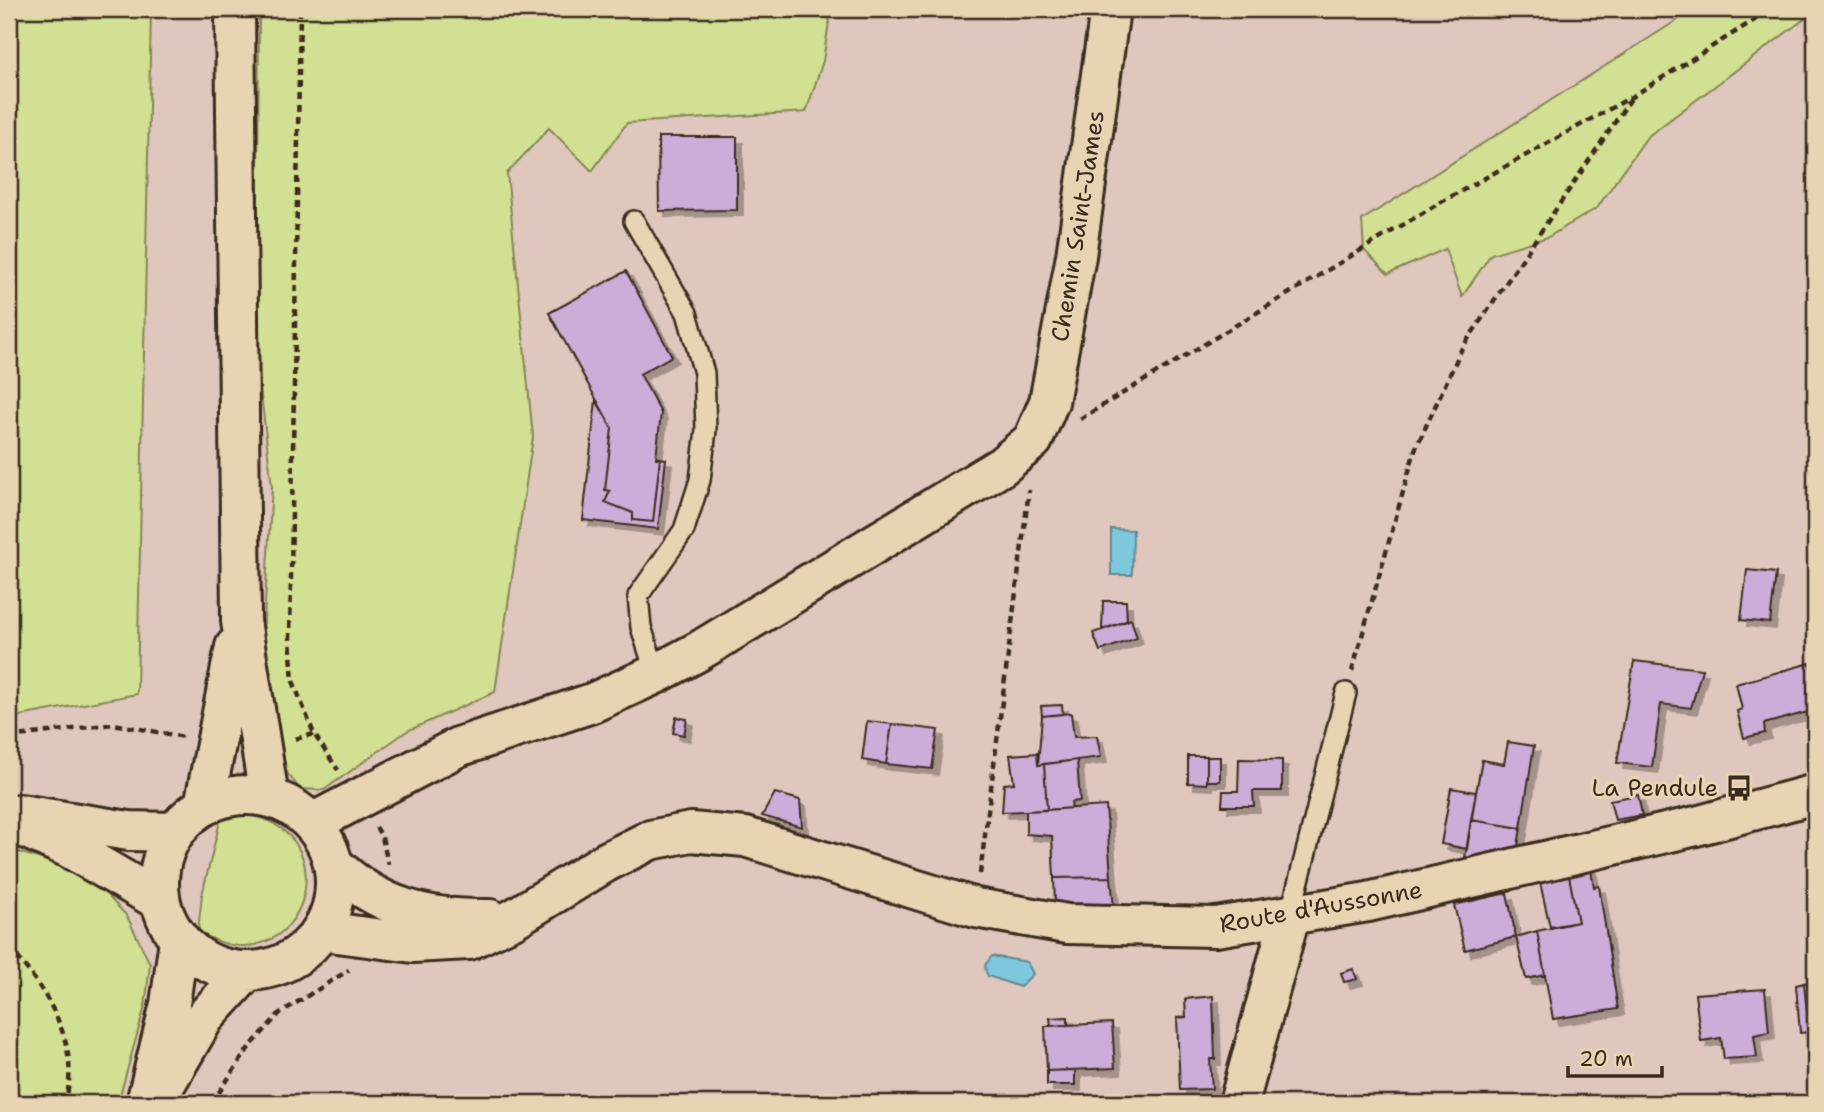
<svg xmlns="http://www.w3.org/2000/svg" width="1824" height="1112" font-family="'Shantell Sans',sans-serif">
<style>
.green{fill:#d2e093;stroke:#868558;stroke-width:2}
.water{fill:#7dc8dd;stroke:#638991;stroke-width:2}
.building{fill:#ccacd8;stroke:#3b2a1e;stroke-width:2;filter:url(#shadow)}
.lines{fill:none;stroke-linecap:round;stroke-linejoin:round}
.service-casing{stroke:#3b2a1e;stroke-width:24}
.minor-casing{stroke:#3b2a1e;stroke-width:44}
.secondary-casing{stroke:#3b2a1e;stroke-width:44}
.path{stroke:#3b2a1e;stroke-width:4.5;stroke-dasharray:7 5;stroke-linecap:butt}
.service{stroke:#e8d3b2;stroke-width:19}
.minor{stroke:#e8d3b2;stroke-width:38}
.secondary{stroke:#e8d3b2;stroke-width:38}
.labels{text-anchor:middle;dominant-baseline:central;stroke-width:6;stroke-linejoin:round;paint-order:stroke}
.street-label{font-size:24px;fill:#3b2a1e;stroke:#e8d3b2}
.poi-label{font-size:24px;fill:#3b2a1e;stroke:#e8d3b2;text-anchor:end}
</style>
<defs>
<filter id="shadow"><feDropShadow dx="6" dy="6" stdDeviation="0" flood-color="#0004"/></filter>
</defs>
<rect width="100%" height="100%" fill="#e0c7bd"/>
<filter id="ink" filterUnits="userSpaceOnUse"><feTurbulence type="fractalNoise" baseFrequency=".0143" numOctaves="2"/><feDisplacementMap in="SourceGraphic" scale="14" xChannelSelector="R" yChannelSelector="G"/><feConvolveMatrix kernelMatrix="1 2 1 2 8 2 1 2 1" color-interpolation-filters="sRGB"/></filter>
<g filter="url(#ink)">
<path class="green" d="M9 9H151L137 694 9 718Z
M259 9H831L823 61 806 112 627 123 592 171 549 128 507 173 533 437 495 692 407 731 324 790 300 789 280 764 262 652 272 487 257 361Z
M1695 9 1815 11 1647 137 1597 208 1548 237 1491 254 1462 297 1445 249 1388 274 1364 250 1362 220Z
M237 814C358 823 303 997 198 931L202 895 221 817Z
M9 849 86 873 127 916 150 964 145 1006 118 1103H9Z"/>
<path class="water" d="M1111 529 1133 530 1132 575H1111Z
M992 956 1027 962 1033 974 1020 987 988 976 986 972 985 965Z"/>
<path class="building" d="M658 137H737V210L659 211Z
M626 271 672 356 640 374 661 413 656 458H660L653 522 633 520V513L605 502 610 491 605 490 612 428 549 313Z
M596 400 612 428 605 490 610 491 605 502 633 513V520L653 522 660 458 666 459 658 529 583 520Z
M1747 570 1776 573 1770 623 1741 620Z
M1103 601H1126L1127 621 1102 630Z
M1131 619 1137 638 1100 651 1093 633Z
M1634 661 1702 669 1691 708 1661 704 1652 767 1617 763Z
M1810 663 1815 681V710L1764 724 1765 733 1744 738 1737 711 1742 709 1736 684Z
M1062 705 1063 714 1042 716 1041 706Z
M1071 713 1074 737 1097 736 1101 757 1038 765 1042 716Z
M676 717 687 719 684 735 673 733Z
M867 721 892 724 886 764 862 760Z
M892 724 938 730 932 769 886 764Z
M1508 742 1534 746 1521 828 1471 820 1482 760 1504 764Z
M1037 753 1038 765 1044 764 1047 810 1002 812 1004 784 1014 783 1010 755Z
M1188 756H1207V784L1188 783Z
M1207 757H1220V781H1207Z
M1239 759 1282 760V791H1253L1254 806H1222L1223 791H1238Z
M1077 760 1080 801 1071 802 1072 808 1047 810 1044 764Z
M1451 788 1476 792 1467 849 1441 844Z
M775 793 800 800 802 827 762 816Z
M1638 795 1642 815 1615 820 1610 800Z
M1106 806 1111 877 1054 878 1052 836 1026 834V811Z
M1471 820 1521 828 1518 846 1465 858Z
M1590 865 1594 887 1599 886 1618 1009 1553 1019 1537 931 1578 922 1568 871Z
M1568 871 1578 922 1550 927 1539 878Z
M1111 877 1114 908 1055 905 1054 878Z
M1507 893 1516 937 1465 950 1454 905Z
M1537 931 1545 975 1526 979 1516 937Z
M1353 969 1357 979 1344 982 1341 973Z
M1815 982V1032H1809L1804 983Z
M1804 983 1809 1032 1800 1033 1796 985Z
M1765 989 1769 1032 1754 1035 1757 1057 1724 1059 1721 1038 1701 1041 1695 994Z
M1213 996 1215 1059H1210L1212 1089 1180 1090 1177 1018 1186 1017 1185 999Z
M1068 1017V1025L1051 1026 1050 1018Z
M1112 1023 1115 1068 1047 1071 1045 1026Z
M1075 1070V1085H1047V1071Z"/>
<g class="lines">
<g class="service-casing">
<path id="service" d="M634 221 687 313 704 373 706 430 700 480 684 530 638 596 641 627 656 674
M1290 916 1346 693"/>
</g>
<g class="minor-casing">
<path id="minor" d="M312 823 458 747 592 703 656 674 699 651 1002 466 1033 440 1049 402 1076 256 1110 9
M1239 1103 1290 916"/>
</g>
<g class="secondary-casing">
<path id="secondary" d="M235 9 241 621 269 797
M159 883a88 88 0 1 1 176 0a88 88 0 1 1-176 0Z
M204 806 235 647
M20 814 129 831 174 832
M9 821 71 849 160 901
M333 864C378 908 428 920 490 919
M322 931 413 943 469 940 513 919 606 862 650 840 691 832 745 837 976 908 1067 924 1216 927 1368 902 1696 826 1815 794
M162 1090 204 1018 245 973
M146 1103 170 1004 179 940"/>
</g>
<path class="path" d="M300 9 290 639 293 681 314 734 338 770
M1080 419 1436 205 1633 96 1772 9
M1352 671 1415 450 1462 348 1632 97
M9 737 113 724 184 737
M295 739 314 734
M376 827 382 837 388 864
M980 874 1029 490
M9 947C47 991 82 1044 65 1103
M212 1103 248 1049 280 1013 349 970"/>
<use href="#service" class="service"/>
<use href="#minor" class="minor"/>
<use href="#secondary" class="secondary"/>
</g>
</g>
<defs>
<g id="bus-bare" transform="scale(2.1)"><path d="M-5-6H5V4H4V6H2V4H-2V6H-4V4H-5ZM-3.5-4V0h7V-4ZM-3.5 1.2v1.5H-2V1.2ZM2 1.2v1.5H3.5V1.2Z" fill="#3b2a1e" stroke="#e8d3b2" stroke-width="2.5" paint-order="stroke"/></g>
</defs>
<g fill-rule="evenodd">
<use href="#bus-bare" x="1739" y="788"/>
</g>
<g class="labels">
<g class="street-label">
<text transform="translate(1078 226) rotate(-81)">Chemin Saint-James</text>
<text transform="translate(1321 907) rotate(-10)">Route d'Aussonne</text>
</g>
<g class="poi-label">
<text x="1718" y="788">La Pendule</text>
</g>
</g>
<rect width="1824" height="1112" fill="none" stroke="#e8d3b2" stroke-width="35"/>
<rect x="18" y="18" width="1789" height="1077" fill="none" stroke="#3b2a1e" stroke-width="2.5" filter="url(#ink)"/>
<path d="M1568 1066v10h94v-10" fill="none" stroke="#3b2a1e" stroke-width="3.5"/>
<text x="1579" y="1066" font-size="21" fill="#3b2a1e" stroke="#e8d3b2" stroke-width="5" paint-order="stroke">20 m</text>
</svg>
